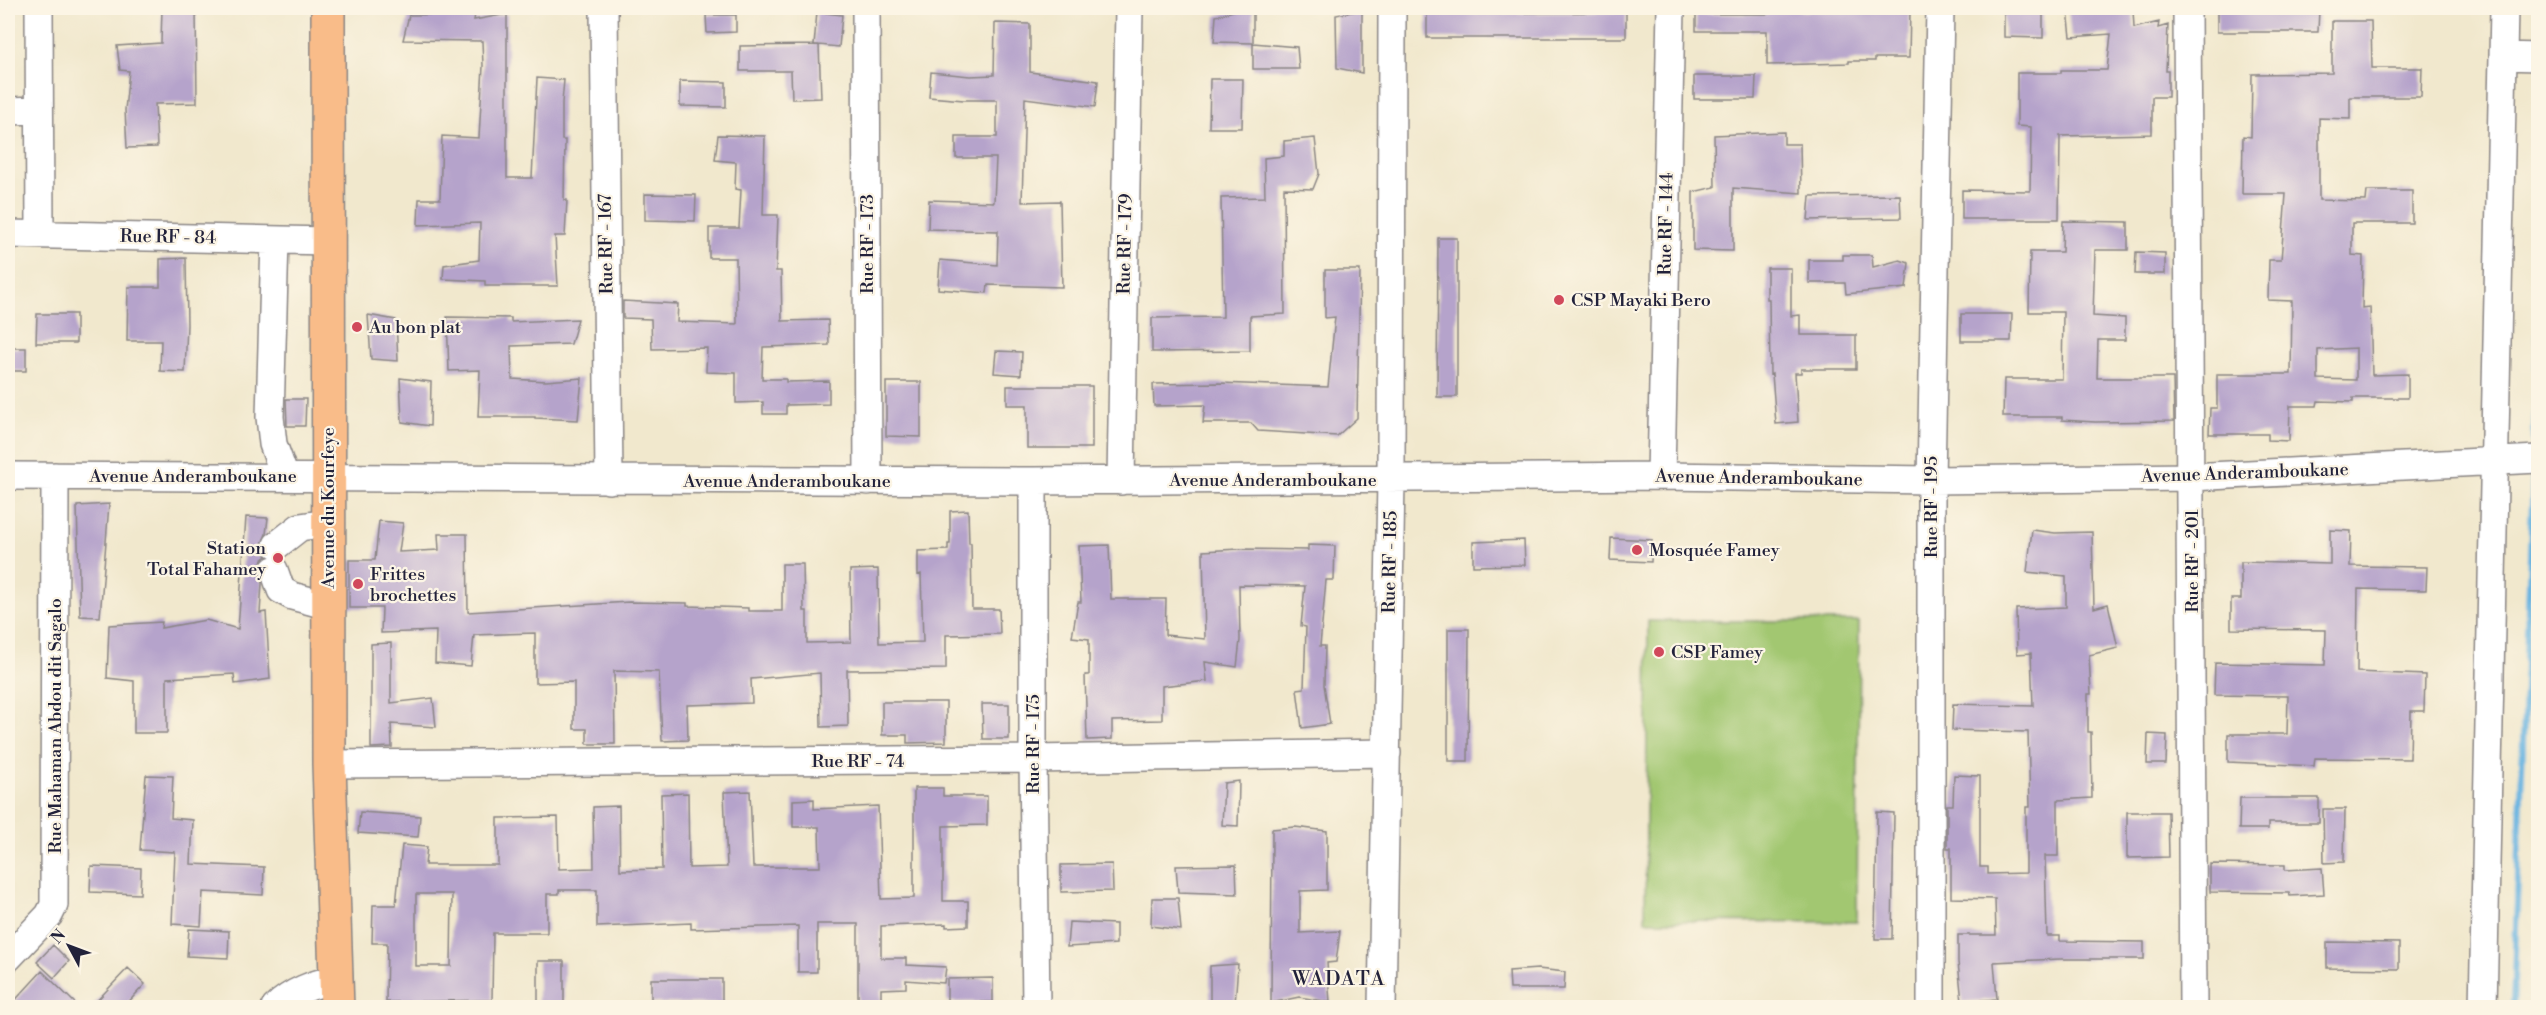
<svg xmlns="http://www.w3.org/2000/svg" width="2546" height="1015" font-family="'Libre Bodoni',serif">
<style>
.green{fill:#a2c771;stroke:#627456;stroke-width:1.5}
.lines{fill:none;stroke-linecap:round;stroke-linejoin:round}
.stream{stroke:#68b4e1;stroke-width:6}
.building{fill:#b5a3cb;fill-rule:evenodd}
.minor-casing{stroke:#8a8584;stroke-width:30}
.major-casing{stroke:#8a8584;stroke-width:36}
.minor{stroke:#fff;stroke-width:27}
.major{stroke:#f9bc89;stroke-width:33}
.poi-dot{fill:#d1495b;stroke:#fcf5e5;stroke-width:2}
.labels{text-anchor:middle;dominant-baseline:central;stroke-width:4.5;stroke-linejoin:round;paint-order:stroke}
.street-label{font-size:18px;fill:#22223b;stroke:#fcf5e5}
.poi-label{font-size:18px;fill:#22223b;stroke:#fcf5e5;text-anchor:start}
.neighbourhood-label{font-size:20px;letter-spacing:1.5px;fill:#22223b;stroke:#fcf5e5}
</style>
<rect width="100%" height="100%" fill="#fcf5e5"/>
<filter id="ink" filterUnits="userSpaceOnUse"><feTurbulence type="fractalNoise" baseFrequency=".0167" numOctaves="2"/><feDisplacementMap in="SourceGraphic" scale="12" xChannelSelector="R" yChannelSelector="G"/><feConvolveMatrix kernelMatrix="1 2 1 2 8 2 1 2 1" color-interpolation-filters="sRGB"/></filter>
<filter id="wash" filterUnits="userSpaceOnUse"><feTurbulence type="fractalNoise" baseFrequency=".008" numOctaves="4" result="noise"/><feDisplacementMap in="SourceGraphic" scale="24" xChannelSelector="R" yChannelSelector="G"/><feGaussianBlur stdDeviation="1.35" result="paint"/><feColorMatrix in="noise" values="0 0 0 0 0 0 0 0 0 0 0 0 0 0 0 0 0 1.4 0 .05"/><feComposite in="paint" operator="in"/></filter>
<g filter="url(#wash)">
<rect width="100%" height="100%" fill="#f1e8cd"/>
<path class="green" d="M1648 621H1859L1857 922 1645 921Z"/>
<g class="lines">
<path class="stream" d="M2534 441 2538 330
M2513 1008 2533 478"/>
</g>
<g id="blocks">
<path class="building" d="M162 8H196L197 103 155 104 157 147 127 148 125 110 129 71 120 70 117 46 161 43Z
M1243 8H1253V43L1214 42 1216 16Z
M1768 8H1800V11H1855V8L1910 10 1909 58H1875V61H1849V63L1767 65V31H1696V14H1768Z
M2217 8 2319 9 2318 32H2217Z
M1362 10V73L1337 68 1336 15Z
M2068 10H2133L2134 28 2159 22 2158 28 2168 25 2166 71H2168V97H2152V134L2060 136 2059 219H1962V190L2030 191 2031 127 2017 126V73H2061V70H2107L2111 34 2071 37Z
M817 12 842 15 839 47 819 45 821 98 792 99 791 71H740V46L819 45H814Z
M1626 12V38H1427V14Z
M2004 13H2043V38L2004 37Z
M475 14 474 20 507 14V178H532L537 78 564 80 562 103V140H565L564 200H567L565 236H555L558 286H485V281L443 279 444 265 479 260 480 223 418 225 419 199H440L442 136 479 138 483 66 482 41 403 40 409 15Z
M706 15H736V32L707 33Z
M2332 21H2371L2372 68H2422L2421 97H2350V119L2319 118V200L2366 201 2367 191H2412V223H2352V255L2363 256 2362 308 2370 307 2372 375 2408 374V398H2353V402L2318 401 2317 406H2290L2289 441 2268 440V434H2209L2210 408H2217V374H2291L2292 301 2268 300 2269 260H2281L2286 194H2242L2243 136 2251 137 2252 74 2332 73ZM2356 348V380L2318 379V350Z
M995 23 1030 24V72L1098 81 1095 107 1025 98 1022 202 1060 201 1062 287 988 285 987 293 938 289 940 260 997 265 998 231 928 229 929 200 994 202 996 158H956V137H997V100H964L929 97 931 72 970 76 994 75Z
M1253 43 1297 47 1299 69H1253Z
M1694 76H1756L1755 99H1694Z
M1210 79H1243L1242 128H1209Z
M680 81 726 82V107L680 106Z
M1784 132V144H1800L1801 193 1733 188V251L1693 250V192L1715 187 1714 135Z
M718 135 765 136 763 215H778L776 271H781L782 321 828 320 829 345 763 347 762 379H786V382L829 381V404L786 405V414H763V402L736 403V373L706 372 707 348 652 349 651 319 623 318V301L678 304 677 322 737 324 736 258H709V228H739L741 190 735 189 736 162 715 160Z
M1315 138 1319 174 1313 189 1284 188 1285 314 1250 316V351L1152 352V318L1223 317 1221 198 1265 197 1264 158 1284 156V141Z
M645 194 696 195 695 221 645 220Z
M1900 195 1901 218 1808 220 1810 196Z
M2063 221 2128 222V250H2095L2093 316 2125 318V340H2098L2097 378H2173L2174 421 2095 422 2062 420V417H2003L2004 379H2062L2063 312H2029L2030 252H2062Z
M1438 238H1457V397H1437Z
M2136 252 2165 253V274H2135Z
M1843 255H1872L1873 267 1900 260 1909 263 1906 288 1846 294 1845 283H1809V260H1843Z
M186 258 187 325 185 372 160 371 161 341H127L128 287H160V259Z
M1767 268H1791V316L1800 315V335H1856V369H1801V373H1795L1798 422 1776 424 1772 374 1770 375 1769 299H1767Z
M1325 270H1360L1357 418 1337 436 1258 431 1251 423H1203L1205 405 1154 406 1153 384 1219 383 1328 387 1335 317 1325 318Z
M37 314H76V343H36Z
M1961 314H2012L2011 341H1961Z
M368 315 396 320 398 361 371 359Z
M447 317 511 318V322L578 319 571 344 511 346 512 379 546 381 582 378 578 420 535 418V417H478L480 370 449 371Z
M8 348H26V371H8Z
M996 351 1022 352 1021 375 994 373Z
M400 378 431 382 430 426 402 422Z
M886 382H921V437L886 436Z
M1007 386H1092V448H1027V405H1007Z
M286 399H306L305 426H287Z
M109 504 100 617 80 616 77 506Z
M968 510 969 543H971L972 609H999L1000 634 946 635V669L847 670 848 726 821 727 820 673 751 679 752 703 687 705 688 740 662 741 659 672 614 671 615 744H587V729H574V682L535 683V633L474 635 471 666 435 663 436 631 381 633 382 608H349V560H375L379 521 403 523 399 552 439 550 438 534H467L468 612 629 602 687 603V606L748 608V611H782V564H803L804 611H807V643L851 642 850 570 878 569 879 643 923 642 921 574 918 575V551L948 550V544H950V511Z
M246 517 268 518 266 534 261 547 267 556 262 560 258 568 262 583 260 613 266 612 270 679 235 684 234 674 167 678V733H134V681L107 678 109 625 162 622 161 628 206 620 238 629Z
M2032 530 2055 533 2092 532 2094 608 2108 604 2118 648 2089 655 2091 694H2088V732H2091L2092 798 2058 800V856H2045L2047 936H2060V941L2144 942V959H2060L1994 962 1997 999 1962 1002 1958 962V935H1996L1995 899 1951 898V848H1947V805H1953L1954 775 1980 776V867H1988V874L2026 873V807H2030L2028 732 1952 730 1953 704 2033 706 2031 653 2017 654 2016 609 2066 607V576L2027 572Z
M2330 530 2351 531 2350 566 2427 567 2426 590 2358 589 2357 672 2425 675 2424 711H2411L2410 759 2315 758 2314 766 2228 762V734H2287L2288 696 2214 695 2215 663 2325 665 2326 630 2231 629V599H2241V562L2330 564Z
M1611 538 1652 540 1651 562 1610 560Z
M1524 540 1525 565 1473 566V542Z
M1109 545 1111 599H1166L1165 635 1205 639 1203 551 1239 549 1308 550V545L1335 546 1334 580H1326L1320 646H1325L1324 685 1330 724 1302 728 1297 689 1304 688 1306 627 1301 626 1305 586 1239 585 1240 640 1237 667 1205 662 1207 681 1162 686V720L1112 721V739L1087 740 1085 675H1089V639L1072 637 1078 602H1081L1079 546Z
M1448 629H1469L1468 761H1448Z
M391 643V703L433 698 436 727 391 724 392 747 371 748V644Z
M882 702H946V742L907 743V735H882Z
M982 704H1009V739H983Z
M2148 734 2167 735 2166 764H2147Z
M146 775 173 776 171 818 193 820 191 864 264 867 263 895 203 892 201 926 172 924 175 852 140 850Z
M1239 781 1238 826 1222 825 1224 783Z
M914 788H943V796H987V825L943 826V901H968V926L946 927V924L881 926V958H906V965L946 967 944 983 906 980V988L881 989V1002H858V924H817V972H798V926L691 929V923L597 927V890H559V894H547V933H493L492 1000 386 1002 387 943H372L373 905H396L402 845 427 847 425 865H498V818L558 817 559 869 594 868 593 807 619 806 620 870 662 869 661 794 688 793 689 868 727 867 724 792 750 791 753 867H820L819 827H793V800L814 799V809L878 806 881 899 914 898ZM416 894H452L451 966H416Z
M2240 798H2319V823H2268V829H2239Z
M2323 809H2345L2344 862 2324 863Z
M360 812 420 816 418 837 358 833Z
M1877 812 1894 813 1892 939H1875Z
M2127 812H2168L2169 857 2127 858Z
M1295 827 1327 831V890L1300 891V933L1340 931 1336 962 1327 963 1330 1002 1299 997 1271 1003 1272 829Z
M1112 864 1113 891 1061 892V865Z
M2210 864 2285 865V870L2322 868 2324 894 2290 896 2289 893 2210 892Z
M1236 865 1237 894 1178 892 1176 866Z
M91 866 141 868 140 894 90 892Z
M1152 898H1178L1181 930 1151 926Z
M1069 922 1116 924V944L1067 947Z
M189 929 229 931 228 958 187 956Z
M2327 942 2399 943V969L2327 968Z
M53 945 69 961 54 978 37 962Z
M538 961H564V1005H538Z
M1238 964 1235 1004H1210V966Z
M128 968 145 984 123 1008H90Z
M1538 969 1565 972 1564 989H1510L1509 971Z
M42 971 80 1008H8Z
M993 978V1002H947V979Z
M651 979H722V1004L651 1003Z"/>
</g>
</g>
<g filter="url(#ink)">
<use href="#blocks" fill-opacity="0" stroke="#8a8584" stroke-width="1.5"/>
<g class="lines">
<g class="minor-casing">
<path id="minor" d="M39 8 40 234
M604 8 609 480
M866 8 868 481
M2187 8 2193 1008
M2503 56 2538 57
M8 111 39 110
M8 234 328 241
M275 240 270 417 273 444 285 477
M8 476 1033 481 1661 476 1931 480 2191 477 2538 459
M1661 476 1671 8
M1033 481V759L1036 1008
M1121 481 1129 8
M277 545 300 527 328 523
M274 570 281 590 292 596 329 606
M329 764 1033 759 1387 753
M8 958 49 915 54 905 55 476
M275 1008C292 991 314 984 336 979
M1382 1008 1391 479 1392 8
M1931 1008V480L1940 8
M2483 1008 2504 8"/>
</g>
<g class="major-casing">
<path id="major" d="M328 8 329 764 337 1008"/>
</g>
<use href="#minor" class="minor"/>
<use href="#major" class="major"/>
</g>
</g>
<g class="poi-dot">
<circle cx="1559" cy="300" r="6"/>
<circle cx="357" cy="327" r="6"/>
<circle cx="1637" cy="550" r="6"/>
<circle cx="278" cy="558" r="6"/>
<circle cx="358" cy="584" r="6"/>
<circle cx="1659" cy="652" r="6"/>
</g>
<g class="labels">
<g class="street-label">
<text transform="translate(1666 224) rotate(-89)">Rue RF - 144</text>
<text transform="translate(168 237) rotate(1)">Rue RF - 84</text>
<text transform="translate(606 244) rotate(-91)">Rue RF - 167</text>
<text transform="translate(867 244) rotate(-90)">Rue RF - 173</text>
<text transform="translate(1125 244) rotate(-89)">Rue RF - 179</text>
<text transform="translate(2245 473) rotate(-2)">Avenue Anderamboukane</text>
<text x="193" y="476">Avenue Anderamboukane</text>
<text transform="translate(1759 478) rotate(1)">Avenue Anderamboukane</text>
<text x="1273" y="480">Avenue Anderamboukane</text>
<text x="787" y="481">Avenue Anderamboukane</text>
<text transform="translate(1931 507) rotate(-90)">Rue RF - 195</text>
<text transform="translate(328 508) rotate(-90)">Avenue du Kourfeye</text>
<text transform="translate(2192 561) rotate(-90)">Rue RF - 201</text>
<text transform="translate(1390 562) rotate(-89)">Rue RF - 185</text>
<text transform="translate(55 726) rotate(-90)">Rue Mahaman Abdou dit Sagalo</text>
<text transform="translate(1033 744) rotate(-90)">Rue RF - 175</text>
<text x="858" y="761">Rue RF - 74</text>
</g>
<g class="poi-label">
<text x="1571" y="300">CSP Mayaki Bero</text>
<text x="369" y="327">Au bon plat</text>
<text x="266" y="548" text-anchor="end">Station<tspan x="266" dy="21">Total Fahamey</tspan></text>
<text x="1649" y="550">Mosquée Famey</text>
<text x="370" y="574">Frittes<tspan x="370" dy="21">brochettes</tspan></text>
<text x="1671" y="652">CSP Famey</text>
</g>
<g class="neighbourhood-label">
<text x="1339" y="979">WADATA</text>
</g>
</g>
<rect width="2546" height="1015" fill="none" stroke="#fcf5e5" stroke-width="30"/>
<g transform="translate(69 946) rotate(311)" stroke="#fcf5e5" stroke-width="4.5" paint-order="stroke">
<path d="M0-4.5L10 22L0 15L-10 22Z" fill="#22223b"/>
<text y="-9" font-size="16" font-weight="bold" text-anchor="middle" fill="#22223b">N</text>
</g>
</svg>
